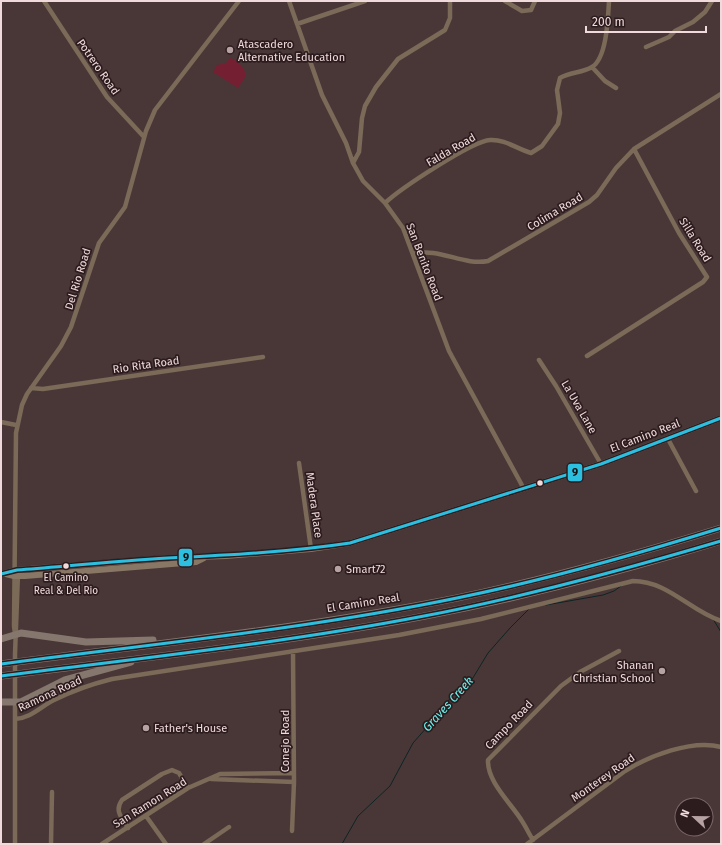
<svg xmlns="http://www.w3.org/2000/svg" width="722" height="845" font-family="'Fira Sans',sans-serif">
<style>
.green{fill:#742032}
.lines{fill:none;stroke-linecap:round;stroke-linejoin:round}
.stream{stroke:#0d2424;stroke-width:1}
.minor{stroke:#7a6a57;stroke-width:4.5}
.major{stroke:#897765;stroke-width:6}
.highway{stroke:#85776d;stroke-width:7}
.bus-1-casing{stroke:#2c1c1e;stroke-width:6}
.bus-1{stroke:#2dbfdf;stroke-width:3}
.poi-dot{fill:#b6a1a3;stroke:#2c1c1e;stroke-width:1.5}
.bus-dot{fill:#f1dadc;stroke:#2c1c1e;stroke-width:1.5}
.labels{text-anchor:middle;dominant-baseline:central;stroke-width:3.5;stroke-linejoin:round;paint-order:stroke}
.bus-label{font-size:10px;fill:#f1dadc;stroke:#2c1c1e}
.poi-label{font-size:11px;fill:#f1dadc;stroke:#2c1c1e;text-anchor:start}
.street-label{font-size:11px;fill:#f1dadc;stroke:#2c1c1e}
.water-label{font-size:12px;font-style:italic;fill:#6cf2ef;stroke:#2c1c1e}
.line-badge{stroke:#2c1c1e;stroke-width:1.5}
.pale-badge-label{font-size:11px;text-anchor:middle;font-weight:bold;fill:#111}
</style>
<rect width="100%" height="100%" fill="#493738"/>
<path class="green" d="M230 58C238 60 245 68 246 76L238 88 213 72 217 65 226 63Z"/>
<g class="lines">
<path class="stream" d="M546 605 603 595 614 591 621 586
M713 619 721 632
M342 844 358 816 390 786 413 743 443 709 451 697 471 681 488 653 510 628 529 609"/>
<path class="minor" d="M44 1 107 97 144 137
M289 1 322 95 346 143 353 163 363 181 385 203 403 228 449 351 524 489
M505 1 522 11 531 10 535 1
M297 24 365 1
M646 47 669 37 675 31 693 22 705 12 712 1
M592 67 605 81 616 88
M353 163 359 152 362 118 365 106 376 87 398 59 445 30 450 18V1
M385 203C400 189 472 141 490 140 505 139 517 149 531 153L542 146 558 124 560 113 557 90 560 78C570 72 582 73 592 67 607 58 608 17 609 1
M413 254C439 247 463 266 488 261L589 202 597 195 616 168 634 149 721 94
M587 356 703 282 707 277 679 233 634 149
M539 360 556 386 601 464
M31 388 43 389 263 357
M1 422 16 425
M668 439 696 491
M299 463 311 549
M15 634 14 626 16 433 22 405 27 394 61 346 71 327 99 243 125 207 146 131 155 110 239 1
M15 719C31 718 40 707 54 700 72 691 92 684 112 679L399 635 481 619 633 581C668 581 690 611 721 621
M211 779 294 782
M146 816 166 844
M128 828C122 818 114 811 122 800L162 774 172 770 179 773 188 788
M292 831 294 782 293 652
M533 840C529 834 526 827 522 821 511 803 487 782 488 760L561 686 580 672 619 651
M15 844V654L18 574
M51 844 52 792
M102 844 188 788 220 774 294 773
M204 844 229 827
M527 844 625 771C649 756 692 739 721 747"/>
<path class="major" d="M1 574 17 570 168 558 226 556 311 549 350 543 601 464 721 418
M6 574 14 576H25L196 562 204 558"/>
<path class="highway" d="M1 639 21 633 86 642 153 640
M1 664C153 644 307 628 457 598 546 579 634 555 721 528
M1 676C142 658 285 643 425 616 525 597 623 571 721 541
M1 702H21L65 680 131 662"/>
<g class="bus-1-casing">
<path id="bus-1" d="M1 574 17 570C67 566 118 561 168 558 229 555 290 552 350 543L601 464 721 418
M1 664C153 644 307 629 457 598 546 580 634 555 721 528
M1 676C142 658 284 643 424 616 525 597 623 570 721 541"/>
</g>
<use href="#bus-1" class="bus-1"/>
</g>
<g class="poi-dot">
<circle cx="230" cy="50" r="4"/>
<circle cx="338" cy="569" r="4"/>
<circle cx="662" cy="671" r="4"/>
<circle cx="146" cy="728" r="4"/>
</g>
<g class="bus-dot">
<circle cx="540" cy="483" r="3.5"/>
<circle cx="66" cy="566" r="3.5"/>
</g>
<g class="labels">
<g class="bus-label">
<text x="66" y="578">El Camino<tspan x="66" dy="13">Real &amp; Del Rio</tspan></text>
</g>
<g class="poi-label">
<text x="238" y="44">Atascadero<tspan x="238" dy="13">Alternative Education</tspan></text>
<text x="346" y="569">Smart72</text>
<text x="654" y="665" text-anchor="end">Shanan<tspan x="654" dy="13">Christian School</tspan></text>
<text x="154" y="728">Father's House</text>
</g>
<g class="street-label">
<text transform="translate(98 67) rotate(55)">Potrero Road</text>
<text transform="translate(451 150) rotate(-30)">Falda Road</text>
<text transform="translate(555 212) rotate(-31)">Colima Road</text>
<text transform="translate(695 240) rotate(58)">Silla Road</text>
<text transform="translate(424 262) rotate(69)">San Benito Road</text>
<text transform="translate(78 279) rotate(-73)">Del Rio Road</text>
<text transform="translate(146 365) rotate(-8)">Rio Rita Road</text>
<text transform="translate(579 407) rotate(60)">La Uva Lane</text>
<text transform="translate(645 436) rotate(-21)">El Camino Real</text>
<text transform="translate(314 505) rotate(82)">Madera Place</text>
<text transform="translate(363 603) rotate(-9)">El Camino Real</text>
<text transform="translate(50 694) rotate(-25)">Ramona Road</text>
<text transform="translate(509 725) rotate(-46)">Campo Road</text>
<text transform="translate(285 741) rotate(-90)">Conejo Road</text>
<text transform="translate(603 778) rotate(-35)">Monterey Road</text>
<text transform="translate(150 803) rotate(-32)">San Ramon Road</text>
</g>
<g class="water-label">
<text transform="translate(448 704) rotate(-48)">Graves Creek</text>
</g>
</g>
<g class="line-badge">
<rect x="567" y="463" width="16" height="19" rx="4" fill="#2dbfdf"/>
<rect x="178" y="548" width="15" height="19" rx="4" fill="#2dbfdf"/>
</g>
<g class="pale-badge-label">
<text x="575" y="476">9</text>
<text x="186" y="561">9</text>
</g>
<rect width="722" height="845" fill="none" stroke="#f1dadc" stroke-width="4"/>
<g transform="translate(694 817) rotate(292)"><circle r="19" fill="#2c1c1e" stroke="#7b686a"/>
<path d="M0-3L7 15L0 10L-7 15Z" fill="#b6a1a3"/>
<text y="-6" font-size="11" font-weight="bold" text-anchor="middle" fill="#f1dadc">N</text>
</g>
<path d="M586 26v6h120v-6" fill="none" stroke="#f1dadc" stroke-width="2"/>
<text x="592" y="26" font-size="12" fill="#f1dadc" stroke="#2c1c1e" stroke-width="3" paint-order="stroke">200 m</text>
</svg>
